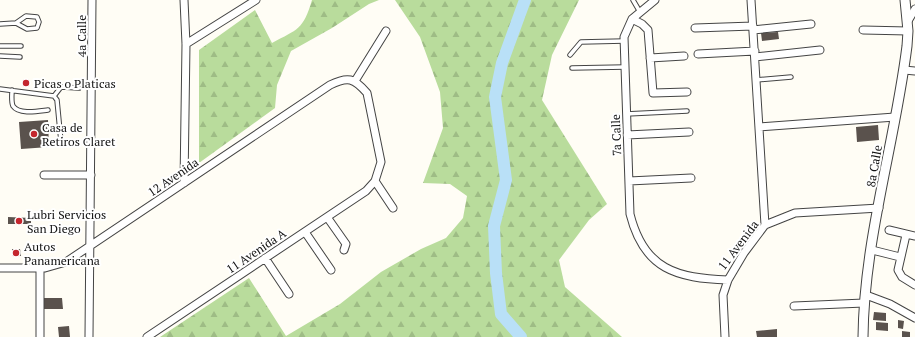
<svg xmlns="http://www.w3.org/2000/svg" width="915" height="337" font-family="'PT Serif',serif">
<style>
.forest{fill:url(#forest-firs)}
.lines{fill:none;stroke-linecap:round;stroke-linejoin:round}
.river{stroke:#b9e0f7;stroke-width:12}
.building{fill:#5a524d}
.service-casing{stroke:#444;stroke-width:5.5}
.minor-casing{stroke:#444;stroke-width:9}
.tertiary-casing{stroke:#444;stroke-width:11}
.service{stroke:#fff;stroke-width:3.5}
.minor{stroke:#fff;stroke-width:7}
.tertiary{stroke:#fff;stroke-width:9}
.poi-dot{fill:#c4262e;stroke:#fff;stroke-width:1.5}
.labels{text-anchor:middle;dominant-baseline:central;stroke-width:4;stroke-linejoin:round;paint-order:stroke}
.street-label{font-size:12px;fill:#111;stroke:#fff}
.poi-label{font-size:12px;fill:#111;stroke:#fff;text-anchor:start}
</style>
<defs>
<pattern id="forest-firs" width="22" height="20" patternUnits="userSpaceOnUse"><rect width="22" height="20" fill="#b9dc9c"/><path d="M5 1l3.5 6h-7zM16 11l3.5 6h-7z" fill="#9ebc85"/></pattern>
</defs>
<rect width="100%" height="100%" fill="#fffdf5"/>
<path class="forest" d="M312 0H379L369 4 332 28 291 51 277 85 275 108 199 163V50L255 10 272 43C298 29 303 30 312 0Z
M395 0H579L552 55 542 100 607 204 589 220 559 260 565 287 622 337H160L249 278 286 336 340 304 381 272 421 249 446 238 463 218 467 196 450 184 423 183 443 128 440 92 420 37Z"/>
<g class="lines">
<path class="river" d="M521 337 501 314 496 273 494 226 506 180 495 97 502 63 525 0"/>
</g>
<path class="building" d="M778 32 779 39 762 41 761 33Z
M48 120 49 147 21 149 19 122Z
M878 125 879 140 857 142 856 127Z
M8 217 31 218V224H8Z
M12 249H20L21 256H12Z
M41 298H62L63 309H41Z
M874 312 886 313V321L873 320Z
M898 320 904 321 903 329 898 328Z
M876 322 888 323V331L876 330Z
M69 326 70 337H59L58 327Z
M777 329V337H757L756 331Z
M902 331 910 332V337H902Z"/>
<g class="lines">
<g class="service-casing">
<path id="service" d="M633 0 640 12
M0 24 16 23 27 29 37 28 39 22 37 17 26 16 16 23
M0 46H21
M570 55 581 42 624 41
M0 56 20 57
M572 68 625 67
M756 80 791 77
M0 89 54 96 57 100 61 142
M12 90C12 95 11 102 13 106 19 115 39 111 48 110
M54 96 61 87 79 88
M626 114 687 111"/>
</g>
<g class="minor-casing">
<path id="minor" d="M655 0 632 19 624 37 630 214C644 270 677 278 728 280
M751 0 765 225
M632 19 642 24 648 30 653 93 687 92
M908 21 915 9
M695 28 753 26
M753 30 811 24
M863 30 908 31
M186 44 256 0
M698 54 755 51
M755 57 820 50
M650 58 684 56
M904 70 915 71
M355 81 386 31
M759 127 895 117
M627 135 689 132
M44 175H91
M375 181 393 208
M629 181 691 178
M184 183 186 44 184 0
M327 217 346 244 344 250
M889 230 915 236
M305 232 331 270
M906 235 898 270 902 277 915 285
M872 250 900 257
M265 258 289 294
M0 268H45L66 262 330 85C348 76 354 78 367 93L381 162 375 181 366 191 147 337
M866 295 890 304 915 318
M794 306 864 303
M40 337V268
M89 337 92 0
M725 337 723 295 728 280 744 253 765 225 795 213 879 208"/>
</g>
<g class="tertiary-casing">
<path id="tertiary" d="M863 337C864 239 895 143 907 46L908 31 905 0"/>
</g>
<use href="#service" class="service"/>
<use href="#minor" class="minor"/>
<use href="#tertiary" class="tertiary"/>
</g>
<g class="poi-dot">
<circle cx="26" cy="83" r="4"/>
<circle cx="34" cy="134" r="4"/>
<circle cx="19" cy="221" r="4"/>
<circle cx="16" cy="253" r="4"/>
</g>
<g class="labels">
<g class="street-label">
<text transform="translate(81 36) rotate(-90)">4a Calle</text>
<text transform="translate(616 135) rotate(-92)">7a Calle</text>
<text transform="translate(874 166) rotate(-80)">8a Calle</text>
<text transform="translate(173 177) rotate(-34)">12 Avenida</text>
<text transform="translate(738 245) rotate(-53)">11 Avenida</text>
<text transform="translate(256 251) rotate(-34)">11 Avenida A</text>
</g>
<g class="poi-label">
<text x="34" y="83">Picas o Platicas</text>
<text x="42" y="127">Casa de<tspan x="42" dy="14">Retiros Claret</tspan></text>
<text x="27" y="214">Lubri Servicios<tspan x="27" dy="14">San Diego</tspan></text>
<text x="24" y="246">Autos<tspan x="24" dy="14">Panamericana</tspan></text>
</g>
</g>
</svg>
